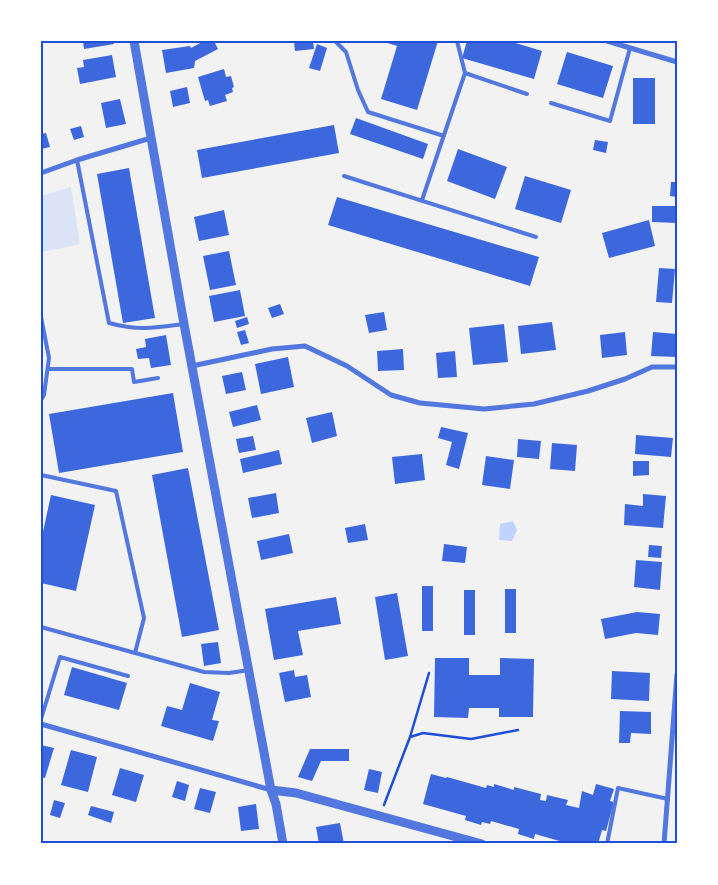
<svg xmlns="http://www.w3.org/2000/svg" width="718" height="885" font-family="'DejaVu Sans',sans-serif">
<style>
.green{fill:#dbe4f7}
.water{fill:#bfd3fe}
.building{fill:#3d67dc}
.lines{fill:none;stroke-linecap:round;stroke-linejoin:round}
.path{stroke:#1d4ed8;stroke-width:2.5}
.service{stroke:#5277de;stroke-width:4}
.minor{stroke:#5277de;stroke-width:5}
.tertiary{stroke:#5277de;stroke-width:9}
.neatline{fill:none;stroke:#1d4ed8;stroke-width:2}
</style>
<rect width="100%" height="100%" fill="#f2f2f2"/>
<path class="green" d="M71 187 80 244 43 252 41 243V196Z"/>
<path class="water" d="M513 521 517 530 512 541 499 540 500 524Z"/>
<path class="building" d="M83 41H113L114 44 84 49Z
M204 41H214L218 49 195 61 194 68 166 73 162 50 190 46 191 48Z
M294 41H313L314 49 295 51Z
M438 41 417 110 381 99 397 46 381 41Z
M467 41H509L542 51 534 79 462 58Z
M317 44 327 48 320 71 309 68Z
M567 52 613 66 603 98 557 84Z
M112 55 116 77 80 84 77 68 84 67 83 60Z
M224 69 226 77 231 76 234 87 232 88 233 92 225 95 227 101 210 106 208 100 205 101 198 77Z
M633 78H655V124H633Z
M187 87 190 103 173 107 170 91Z
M120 99 126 124 106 128 101 103Z
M356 118 428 144 423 159 350 134Z
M334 125 339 153 202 178 197 150Z
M81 126 84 137 74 140 70 129Z
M46 133 50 147 41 149V134Z
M595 140 608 142 606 153 593 150Z
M458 149 507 167 495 199 447 181Z
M129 168 155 318 123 323 97 174Z
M525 176 571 190 561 223 515 209Z
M671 182H677V197L670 196Z
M337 197 539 257 530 286 328 225Z
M652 206H677V223L652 222Z
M224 210 229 235 199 241 194 217Z
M649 220 655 246 609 258 602 233Z
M229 251 236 285 210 290 203 256Z
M659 268 675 269 672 303 656 302Z
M240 290 245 316 214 322 209 296Z
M280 304 284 314 272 318 268 308Z
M384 312 387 330 369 333 365 315Z
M247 317 249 324 237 328 235 321Z
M552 322 556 350 521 354 518 326Z
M504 324 508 362 473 365 469 328Z
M245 330 249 343 241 345 237 332Z
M625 332 627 355 602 358 600 335Z
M653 332 677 334V357L651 356Z
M166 335 171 365 151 368 149 358 138 359 136 349 146 347 145 339Z
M403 349 404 370 378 371 377 351Z
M455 351 457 377 438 378 436 353Z
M288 357 294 387 261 394 255 364Z
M242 372 246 390 226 394 222 376Z
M173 393 183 452 59 473 49 414Z
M257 405 261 420 233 427 229 412Z
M332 412 337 436 312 443 306 418Z
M441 427 468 433 459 469 446 465 452 442 438 438Z
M636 435 673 438 671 457 635 454Z
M253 436 256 450 239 453 236 439Z
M518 439 541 441 539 459 517 457Z
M552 443 577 445 575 471 550 469Z
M279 450 282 464 243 473 240 459Z
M422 454 425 480 395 484 392 457Z
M486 456 514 460 510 489 482 485Z
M633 461H649V475L633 476Z
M188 468 219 630 182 637 152 475Z
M276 493 279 513 252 518 248 498Z
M643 494 666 496 663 528 624 525 625 504 643 506Z
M51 495 95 505 76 591 41 583V541Z
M365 524 368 540 348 543 345 528Z
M289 534 293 553 261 560 257 541Z
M444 544 467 547 465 563 442 561Z
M649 545 662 546 661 558 648 557Z
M636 560 662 562 660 590 634 587Z
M422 586H433V631H422Z
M505 589H516V633H505Z
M464 590H475V635H464Z
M397 593 408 656 385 660 375 597Z
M336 597 341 624 298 631 303 655 274 660 265 609Z
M637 612 660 614 658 635 636 633 605 639 601 619Z
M218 642 221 663 204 666 201 644Z
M435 658H469V675H500V658L534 659 533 717H499V708H469L468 718 434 717Z
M72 667 127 683 119 710 64 695Z
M294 670 295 677 307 675 311 697 285 702 279 673Z
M612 671 650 673 649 701 611 699Z
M190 683 220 692 212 720 219 721 213 741 161 726 167 706 182 710Z
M620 711 651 712V734L631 733 630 743H619Z
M41 745 54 748 45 778 41 777Z
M310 749H349V761H321L312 781 298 777Z
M71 750 97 757 88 792 61 785Z
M120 768 144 775 136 802 112 795Z
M369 769 382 772 378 793 364 790Z
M431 774 446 778 447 777 486 788 487 785 494 787V784L514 790V787L541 794 540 800 546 801 547 795 568 800 566 805 579 808 582 791 593 795 596 784 614 789 610 801 614 802 606 831 602 830 598 844H570L535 834 534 839 518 834 519 829 491 821 490 824 482 822 481 825 465 820 466 816 423 804Z
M177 781 189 785 185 801 172 797Z
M200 788 216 792 210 813 194 809Z
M54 800 65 803 60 818 50 815Z
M256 804 259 829 241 831 238 807Z
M91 806 114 812 111 823 88 815Z
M340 823 344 844H319L316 827Z"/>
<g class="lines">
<path class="path" d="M410 737 429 673
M384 805 410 737 423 733 471 739 518 730"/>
<path class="service" d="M335 41 346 52 358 90 368 112 444 136
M465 73 527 94
M551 103 610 121 630 48
M77 160 109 323C138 331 155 328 184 324
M344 176 536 237
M422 200 465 73 457 41
M41 317 49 358 44 395 41 400
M48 369H132L134 382 158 378
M41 475 116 491 144 618 135 653
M41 627 204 672 229 673 249 670
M41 719 60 657 128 676
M607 844 618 788 668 799"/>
<path class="minor" d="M607 41 677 62
M41 173 77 160 151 138
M192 366 272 349 305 346 347 366 391 395 420 403 484 409 534 404 588 391 625 379 652 367H677
M41 724 271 790
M664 844 677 674"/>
<path class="tertiary" d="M134 41 184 324 271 790 276 804 283 844
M271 790 296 793 482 844"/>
</g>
<rect width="718" height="885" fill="none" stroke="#ffffff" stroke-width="85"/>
<rect x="42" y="42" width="634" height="800" class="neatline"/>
</svg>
